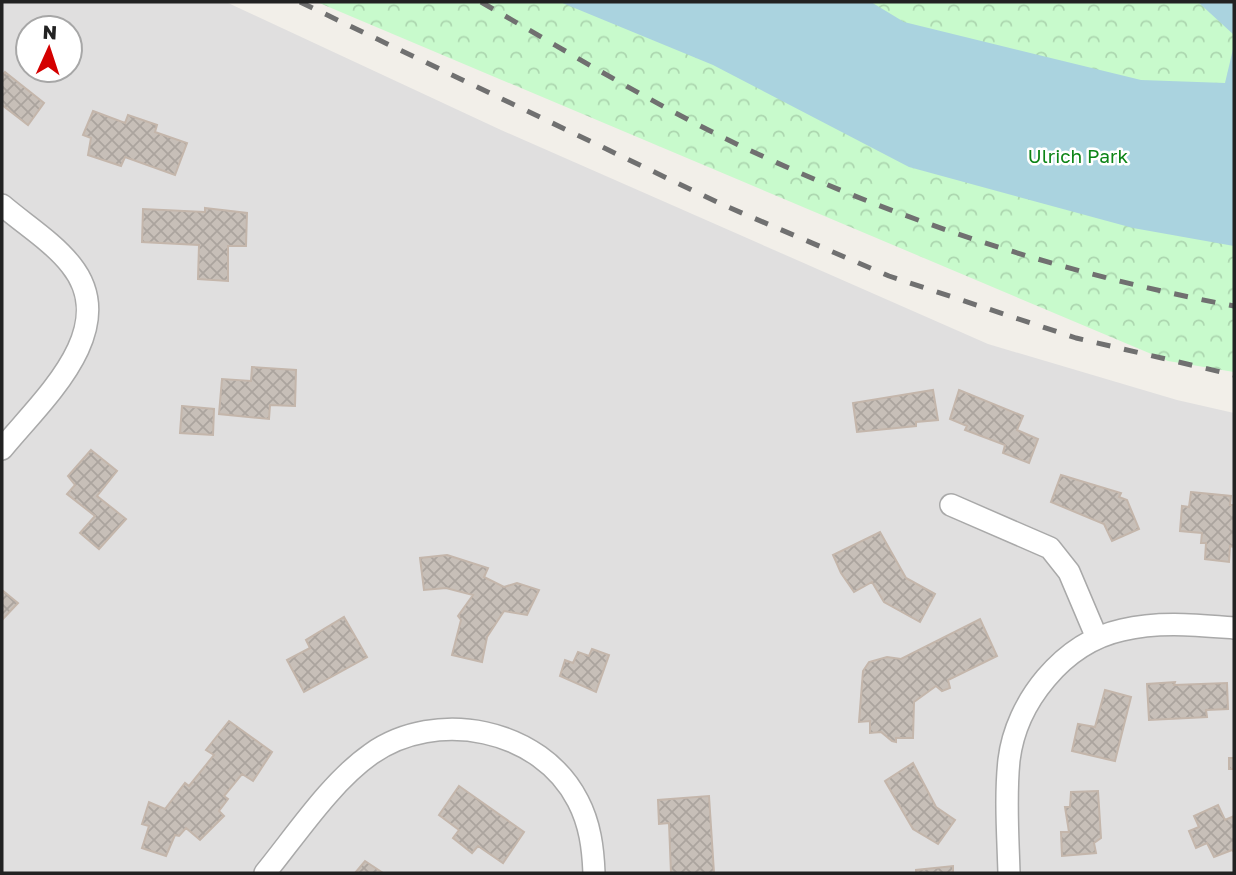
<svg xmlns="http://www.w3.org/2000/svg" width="1236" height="875" font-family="'Golos Text',sans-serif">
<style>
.residential{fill:#e0dfdf;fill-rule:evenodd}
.park{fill:url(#park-crowns)}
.water{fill:#aad3df}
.building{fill:url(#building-cross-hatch);stroke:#c4b6ab;stroke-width:2}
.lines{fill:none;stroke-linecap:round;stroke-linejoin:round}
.minor-casing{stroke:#a9a9a9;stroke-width:24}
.minor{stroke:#fff;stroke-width:21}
.rail{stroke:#707070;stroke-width:5;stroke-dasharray:14 14;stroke-linecap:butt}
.labels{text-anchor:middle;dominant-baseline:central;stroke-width:5;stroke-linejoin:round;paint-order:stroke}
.park-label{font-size:19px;fill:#0c8416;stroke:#fff}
</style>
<defs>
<pattern id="park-crowns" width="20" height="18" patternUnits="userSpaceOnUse" patternTransform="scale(1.75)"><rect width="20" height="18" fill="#c8facc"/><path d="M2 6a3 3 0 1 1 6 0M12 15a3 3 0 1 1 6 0" fill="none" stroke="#acd6af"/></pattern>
<pattern id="building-cross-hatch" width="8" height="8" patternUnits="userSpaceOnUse" patternTransform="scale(1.75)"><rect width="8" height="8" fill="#c7bfb8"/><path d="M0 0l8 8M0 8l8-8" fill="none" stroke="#aba49e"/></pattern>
</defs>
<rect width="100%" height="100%" fill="#f2efe9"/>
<path class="residential" d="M2 2H226L501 130 988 344 1177 400 1234 413V873H2ZM28 28H70V70H28Z"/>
<path class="park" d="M317 2H1234V372L1168 361Z"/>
<path class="water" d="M560 2H871L904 22 1141 80 1225 83 1234 45V246L1133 228 909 167 713 65Z
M1198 2H1234V35Z"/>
<path class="building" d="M5 72 44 103 28 125 2 105V76Z
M93 111 125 123 128 115 157 125 155 132 187 143 175 175 125 157 121 166 88 155 91 138 83 135Z
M205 208 247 213 246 246H228V281L198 279 199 245 142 242 143 209 205 212Z
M252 367 296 370 295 406 270 405 269 419 219 414 222 379 251 381Z
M933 390 938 420 916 422V426L857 432 853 403Z
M959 390 1023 416 1017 430 1038 439 1029 463 1003 453 1005 445 965 430 967 426 950 419Z
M182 406 214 409 213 435 180 433Z
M91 450 117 471 97 496 126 519 99 549 80 533 95 516 67 494 75 485 68 476Z
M1061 475 1121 493 1119 497 1127 500 1139 529 1112 541 1104 524 1051 502Z
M1191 492 1231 496 1230 505H1234V547L1230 546 1229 562 1205 559 1206 543H1201L1202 533 1180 531 1182 506 1189 507Z
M880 532 906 578 935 594 920 622 884 602 872 582 854 592 841 573 833 555Z
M447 555 488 568 484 577 504 587 517 583 539 590 527 615 504 611 487 637 482 662 452 655 461 620 458 616 473 595 446 588 424 590 420 558Z
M2 590 18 603 2 620Z
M344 617 367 657 304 692 287 660 310 648 306 640Z
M980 619 997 656 948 680 950 688 942 691 936 686 914 702 913 738H896V742L892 741 881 732 870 733V721L859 722 863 671 869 662 887 657 901 659Z
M592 649 609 655 596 692 560 676 565 660 573 663 578 652 589 656Z
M1175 682 1174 685 1227 683 1228 709 1206 710 1207 717 1149 720 1147 684Z
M1105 690 1131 697 1115 761 1072 751 1078 724 1095 727Z
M229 721 272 752 253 781 242 774 224 796 228 799 219 811 224 816 200 840 186 828 179 836 175 835 166 856 142 848 149 826 142 824 149 802 165 809 185 783 189 786 214 755 206 750Z
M1229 758H1234V769H1229Z
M913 763 936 807 955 820 938 844 913 829 885 781Z
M459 786 524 832 503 863 478 846 472 853 453 838 459 830 439 815Z
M1098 791 1101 838 1094 843 1096 853 1062 856 1061 832H1069L1065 807H1070L1071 792Z
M709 796 714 873H671L669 823 659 824 658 800Z
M1218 805 1225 820 1234 816V852L1232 850 1214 857 1207 843 1196 848 1189 831 1199 827 1194 816Z
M365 861 383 873H355Z
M953 866V873H916V870Z"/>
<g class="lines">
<g class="minor-casing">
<path id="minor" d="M2 205C24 224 53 242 71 265 123 330 40 402 2 449
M951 505 1050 548 1069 572 1097 638
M265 873C296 835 331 782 371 754 436 708 541 728 578 801 590 824 593 848 594 873
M1009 873C1008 836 1005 798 1009 760 1016 702 1063 643 1122 630 1159 621 1197 625 1234 628"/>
</g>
<use href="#minor" class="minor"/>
<path class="rail" d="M300 2 721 204 889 276 1076 338 1234 375
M481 2C573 55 664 111 760 155 911 225 1070 275 1234 306"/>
</g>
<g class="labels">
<g class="park-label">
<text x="1078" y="155">Ulrich Park</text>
</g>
</g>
<rect width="1236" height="875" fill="none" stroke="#222222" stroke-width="7"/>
<g transform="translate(49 49) rotate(3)"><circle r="33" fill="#ffffff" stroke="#a7a7a7" stroke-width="2"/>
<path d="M0-5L12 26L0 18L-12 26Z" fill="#d40000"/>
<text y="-10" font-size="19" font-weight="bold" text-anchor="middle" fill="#222222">N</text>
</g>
</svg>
